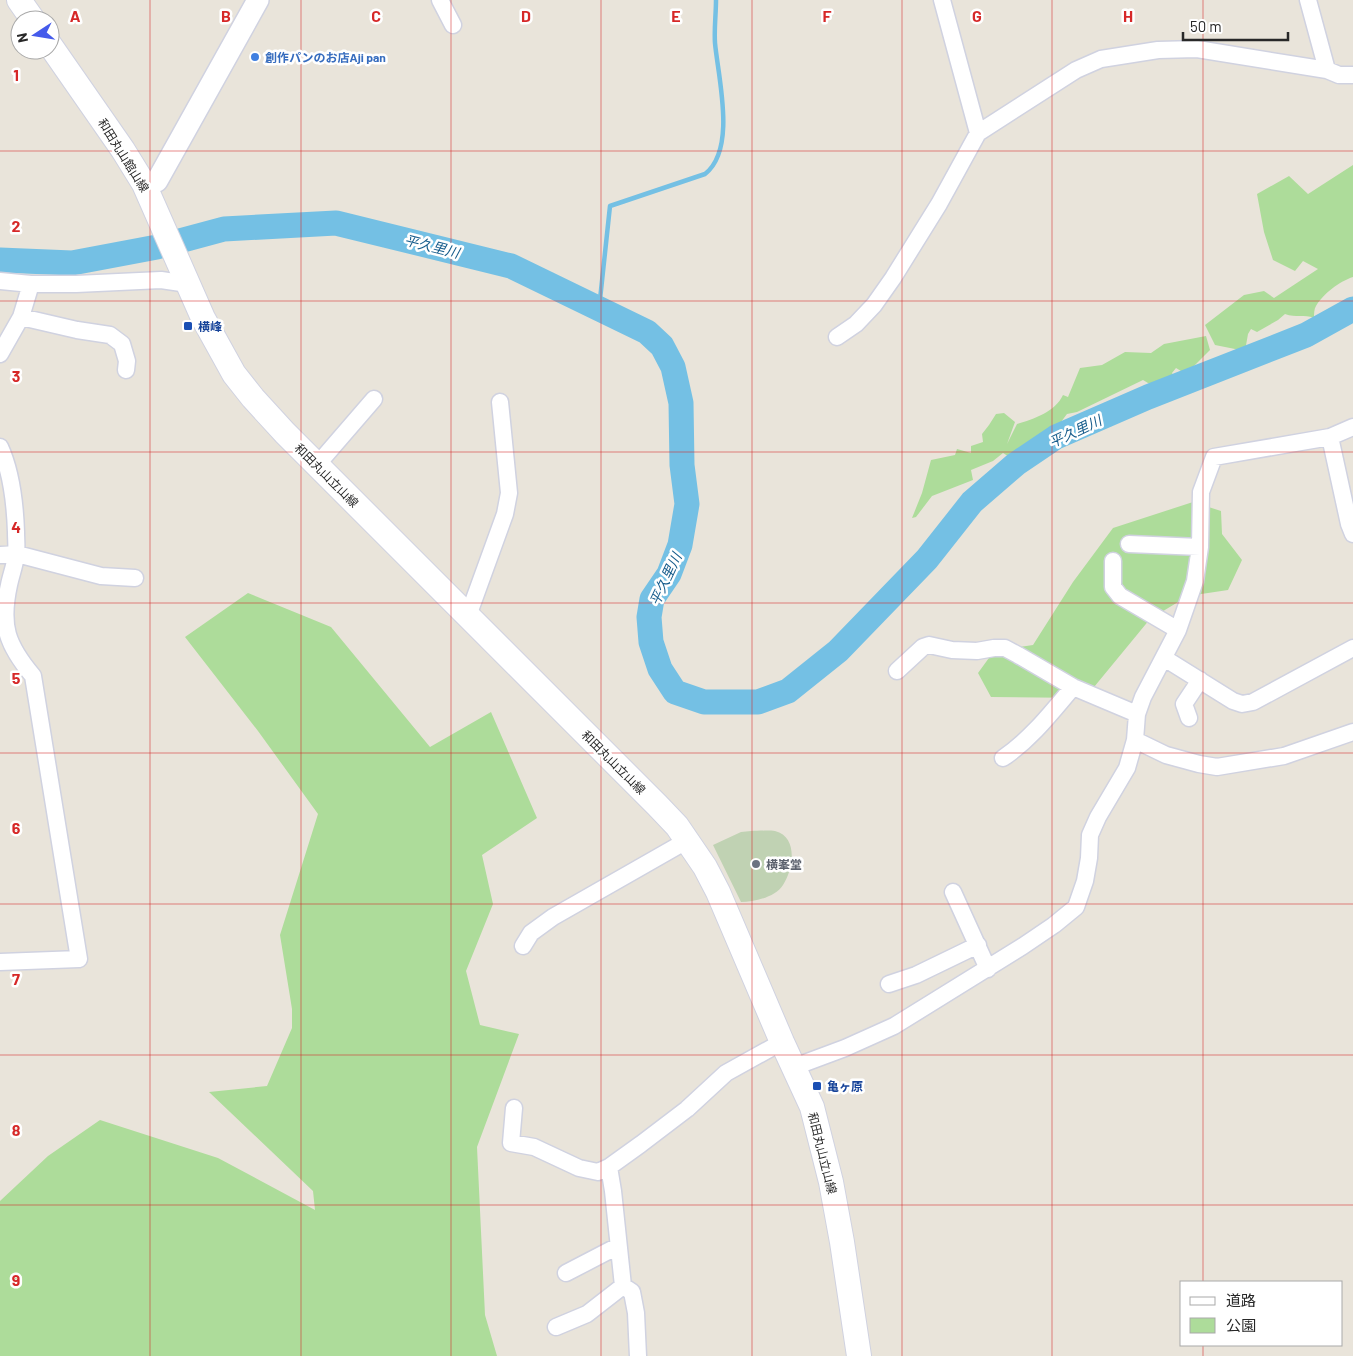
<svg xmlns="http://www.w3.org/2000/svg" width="1353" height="1356" font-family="Barlow,'Noto Sans JP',sans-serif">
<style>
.green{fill:#addc9a}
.cemetery{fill:#c0d2b3}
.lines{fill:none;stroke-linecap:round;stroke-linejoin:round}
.stream{stroke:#74c0e4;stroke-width:4.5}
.river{stroke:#74c0e4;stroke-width:25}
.minor-casing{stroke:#d0d2e0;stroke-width:19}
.tertiary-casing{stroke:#d0d2e0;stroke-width:24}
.secondary-casing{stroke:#d0d2e0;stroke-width:26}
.minor{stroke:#fff;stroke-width:16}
.tertiary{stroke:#fff;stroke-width:21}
.secondary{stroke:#fff;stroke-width:24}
.grid{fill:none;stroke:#d62828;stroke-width:1;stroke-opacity:0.55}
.shop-dot{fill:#3f7fe0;stroke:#fff;stroke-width:2}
.transit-dot{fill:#1a4fb4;stroke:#fff;stroke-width:2}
.worship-dot{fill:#6b7280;stroke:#fff;stroke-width:2}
.labels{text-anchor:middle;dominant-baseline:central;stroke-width:5;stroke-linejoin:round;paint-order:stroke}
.shop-label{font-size:12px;font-weight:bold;fill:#366cbe;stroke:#fff;text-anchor:start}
.street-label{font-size:12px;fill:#282828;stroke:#fff}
.transit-label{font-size:12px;font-weight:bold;fill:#164399;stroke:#fff;text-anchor:start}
.worship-label{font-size:12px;font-weight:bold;fill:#5b616d;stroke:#fff;text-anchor:start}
.water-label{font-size:14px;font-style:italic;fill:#175d8c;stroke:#fff}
.grid-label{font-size:16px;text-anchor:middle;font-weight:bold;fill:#d62828;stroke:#fff;stroke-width:5;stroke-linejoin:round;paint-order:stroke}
</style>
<rect width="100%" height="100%" fill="#e9e4da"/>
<path class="green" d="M1353 165V277C1340 281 1323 294 1316 306 1314 309 1314 314 1314 318 1304 314 1296 318 1285 314L1278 320 1257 332 1251 329 1248 334 1245 351 1215 345 1205 325 1244 295 1264 291 1274 298 1318 269 1303 261 1295 271 1273 260 1264 232 1257 194 1289 176 1308 194Z
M1206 336 1210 350 1186 374 1176 368 1172 373 1174 377 1153 386 1143 380 1077 412 1067 414C1057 427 1043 447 1026 453 1020 455 1018 454 1011 458L1003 453 993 461 971 470 973 480 932 496 916 517 912 518 922 493 931 460 955 455 957 449 971 453V446L983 442 982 434 989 425 996 414 1004 413 1015 422 1007 444 1017 424C1034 419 1055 412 1063 395L1068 397 1080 368 1102 365 1125 352 1151 353 1164 344Z
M1193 502 1221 511 1222 534 1242 560 1228 590 1188 596 1150 619 1085 698 991 697 978 673 994 651 1033 645 1073 582 1113 528Z
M248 593 331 627 430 747 491 712 537 818 482 855 493 904 466 971 480 1025 519 1034 477 1147 485 1315 497 1356H0V1201L48 1156 100 1120 218 1158 315 1210 313 1191 209 1092 267 1086 292 1028V1009L280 935 318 814 258 731 185 637Z"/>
<path class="cemetery" d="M751 831C758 831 768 830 775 831 799 837 793 870 783 885 776 897 754 902 741 902L713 845 741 832Z"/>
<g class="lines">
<path class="stream" d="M599 309 610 206 705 174C737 149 718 77 715 43 714 29 716 14 716 0"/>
<path class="river" d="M0 260 72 263 157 247 224 229 336 223 511 266 647 332 662 346 673 367 681 403 682 465 687 504 680 545 669 574 652 599 649 617 651 642 660 669 675 692 704 702H758L788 691 838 651 927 559 972 502 1016 464 1056 437 1148 397 1306 335 1353 309"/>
<g class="minor-casing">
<path id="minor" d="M440 0 453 25
M942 0 978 133
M1308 0 1327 70
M0 281 31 284H76L161 280 188 284
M21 317 77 330 110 335 122 344 127 361 126 370
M837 337 856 324 874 305 893 278 939 204 978 133 1076 70 1101 59 1158 50 1197 49 1327 70 1339 75H1353
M0 354 21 317 31 284
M1330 437 1349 524 1353 534
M0 447C12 473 15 503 16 532 16 540 17 548 16 555 15 565 11 575 9 585 0 626 7 645 33 676L79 959 0 962
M317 465 374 399
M1129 544 1200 547
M0 555 17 554 101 576 135 578
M1113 561V587L1120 596 1178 630
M468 616 505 514 509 493 500 402
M1164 658 1233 701 1242 704 1253 702 1353 648
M897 671 923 647 929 645 952 650 977 651 994 648H1005L1018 655 1073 687 1137 714
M1189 718 1184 704 1200 680
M1135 740 1166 755 1199 764 1217 767 1284 756 1353 732
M1003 758C1031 739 1051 713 1073 687
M953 892 988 969
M523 946 531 933 553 917 688 840
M889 984 916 975 978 945
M794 1067 845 1048 894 1026 1023 946 1054 925 1076 907 1085 881 1089 858 1090 835 1098 817 1127 768 1135 740 1137 714 1143 697 1178 630 1195 581 1200 547 1201 492 1214 457 1330 437 1353 427
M514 1108 511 1143 534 1147 579 1168 598 1172 609 1167 641 1144 687 1109 726 1073 782 1042
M609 1167 613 1191 623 1286 632 1292 636 1313 638 1356
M566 1273 618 1246
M556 1327 587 1314 623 1286"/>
</g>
<g class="tertiary-casing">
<path id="tertiary" d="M144 184 157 181 258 0"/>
</g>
<g class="secondary-casing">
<path id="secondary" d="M19 0 33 20
M50 45 123 150 144 184 203 318 234 374 253 398 285 433 657 805 677 826 705 867 718 892 782 1042 812 1107 831 1182 842 1242 859 1356"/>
</g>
<use href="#minor" class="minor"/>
<use href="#tertiary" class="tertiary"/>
<use href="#secondary" class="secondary"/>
</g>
<path class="grid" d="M150 0V1356M301 0V1356M451 0V1356M601 0V1356M752 0V1356M902 0V1356M1052 0V1356M1203 0V1282M0 151H1353M0 301H1353M0 452H1353M0 603H1353M0 753H1353M0 904H1353M0 1055H1353M0 1205H1353M1203 1345V1356"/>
<circle class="shop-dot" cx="255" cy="57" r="5"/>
<g class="transit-dot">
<rect x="183" y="321" width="10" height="10" rx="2.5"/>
<rect x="812" y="1081" width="10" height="10" rx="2.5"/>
</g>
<circle class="worship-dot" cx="756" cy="864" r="5"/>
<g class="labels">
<g class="shop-label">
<text x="265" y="57">創作パンのお店Aji pan</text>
</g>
<g class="street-label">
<text transform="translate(124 155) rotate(58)">和田丸山館山線</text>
<text transform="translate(327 475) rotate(45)">和田丸山立山線</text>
<text transform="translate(614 762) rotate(45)">和田丸山立山線</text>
<text transform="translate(823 1153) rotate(76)">和田丸山立山線</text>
</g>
<g class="transit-label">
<text x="198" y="326">横峰</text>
<text x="827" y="1086">亀ヶ原</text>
</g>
<g class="worship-label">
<text x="766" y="864">横峯堂</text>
</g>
<g class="water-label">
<text transform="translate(432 246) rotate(14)">平久里川</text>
<text transform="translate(1075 431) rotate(-25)">平久里川</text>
<text transform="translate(665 579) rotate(-65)">平久里川</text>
</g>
</g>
<g class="grid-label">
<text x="75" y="22">A</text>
<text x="226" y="22">B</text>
<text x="376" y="22">C</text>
<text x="526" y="22">D</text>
<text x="676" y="22">E</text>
<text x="827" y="22">F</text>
<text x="977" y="22">G</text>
<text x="1128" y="22">H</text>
<text x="16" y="81">1</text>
<text x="16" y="232">2</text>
<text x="16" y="382">3</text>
<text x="16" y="533">4</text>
<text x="16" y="684">5</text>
<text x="16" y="834">6</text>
<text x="16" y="985">7</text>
<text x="16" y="1136">8</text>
<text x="16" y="1286">9</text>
</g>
<rect x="1180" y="1281" width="162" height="65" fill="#ffffff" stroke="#a9a9a9"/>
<rect x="1190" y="1297" width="25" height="8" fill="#ffffff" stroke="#a9a9a9"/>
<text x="1226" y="1306" font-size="15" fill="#282828">道路</text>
<rect x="1190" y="1318" width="25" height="15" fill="#addc9a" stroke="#a9a9a9"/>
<text x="1226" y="1331" font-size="15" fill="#282828">公園</text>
<g transform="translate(35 35) rotate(258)"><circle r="24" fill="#ffffff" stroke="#a9a9a9"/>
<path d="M0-4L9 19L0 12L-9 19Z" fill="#455beb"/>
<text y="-8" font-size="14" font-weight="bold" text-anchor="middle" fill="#282828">N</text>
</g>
<path d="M1183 32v8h105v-8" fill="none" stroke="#282828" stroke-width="2.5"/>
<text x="1190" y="32" font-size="15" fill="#282828" stroke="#ffffff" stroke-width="4" paint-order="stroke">50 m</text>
</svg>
